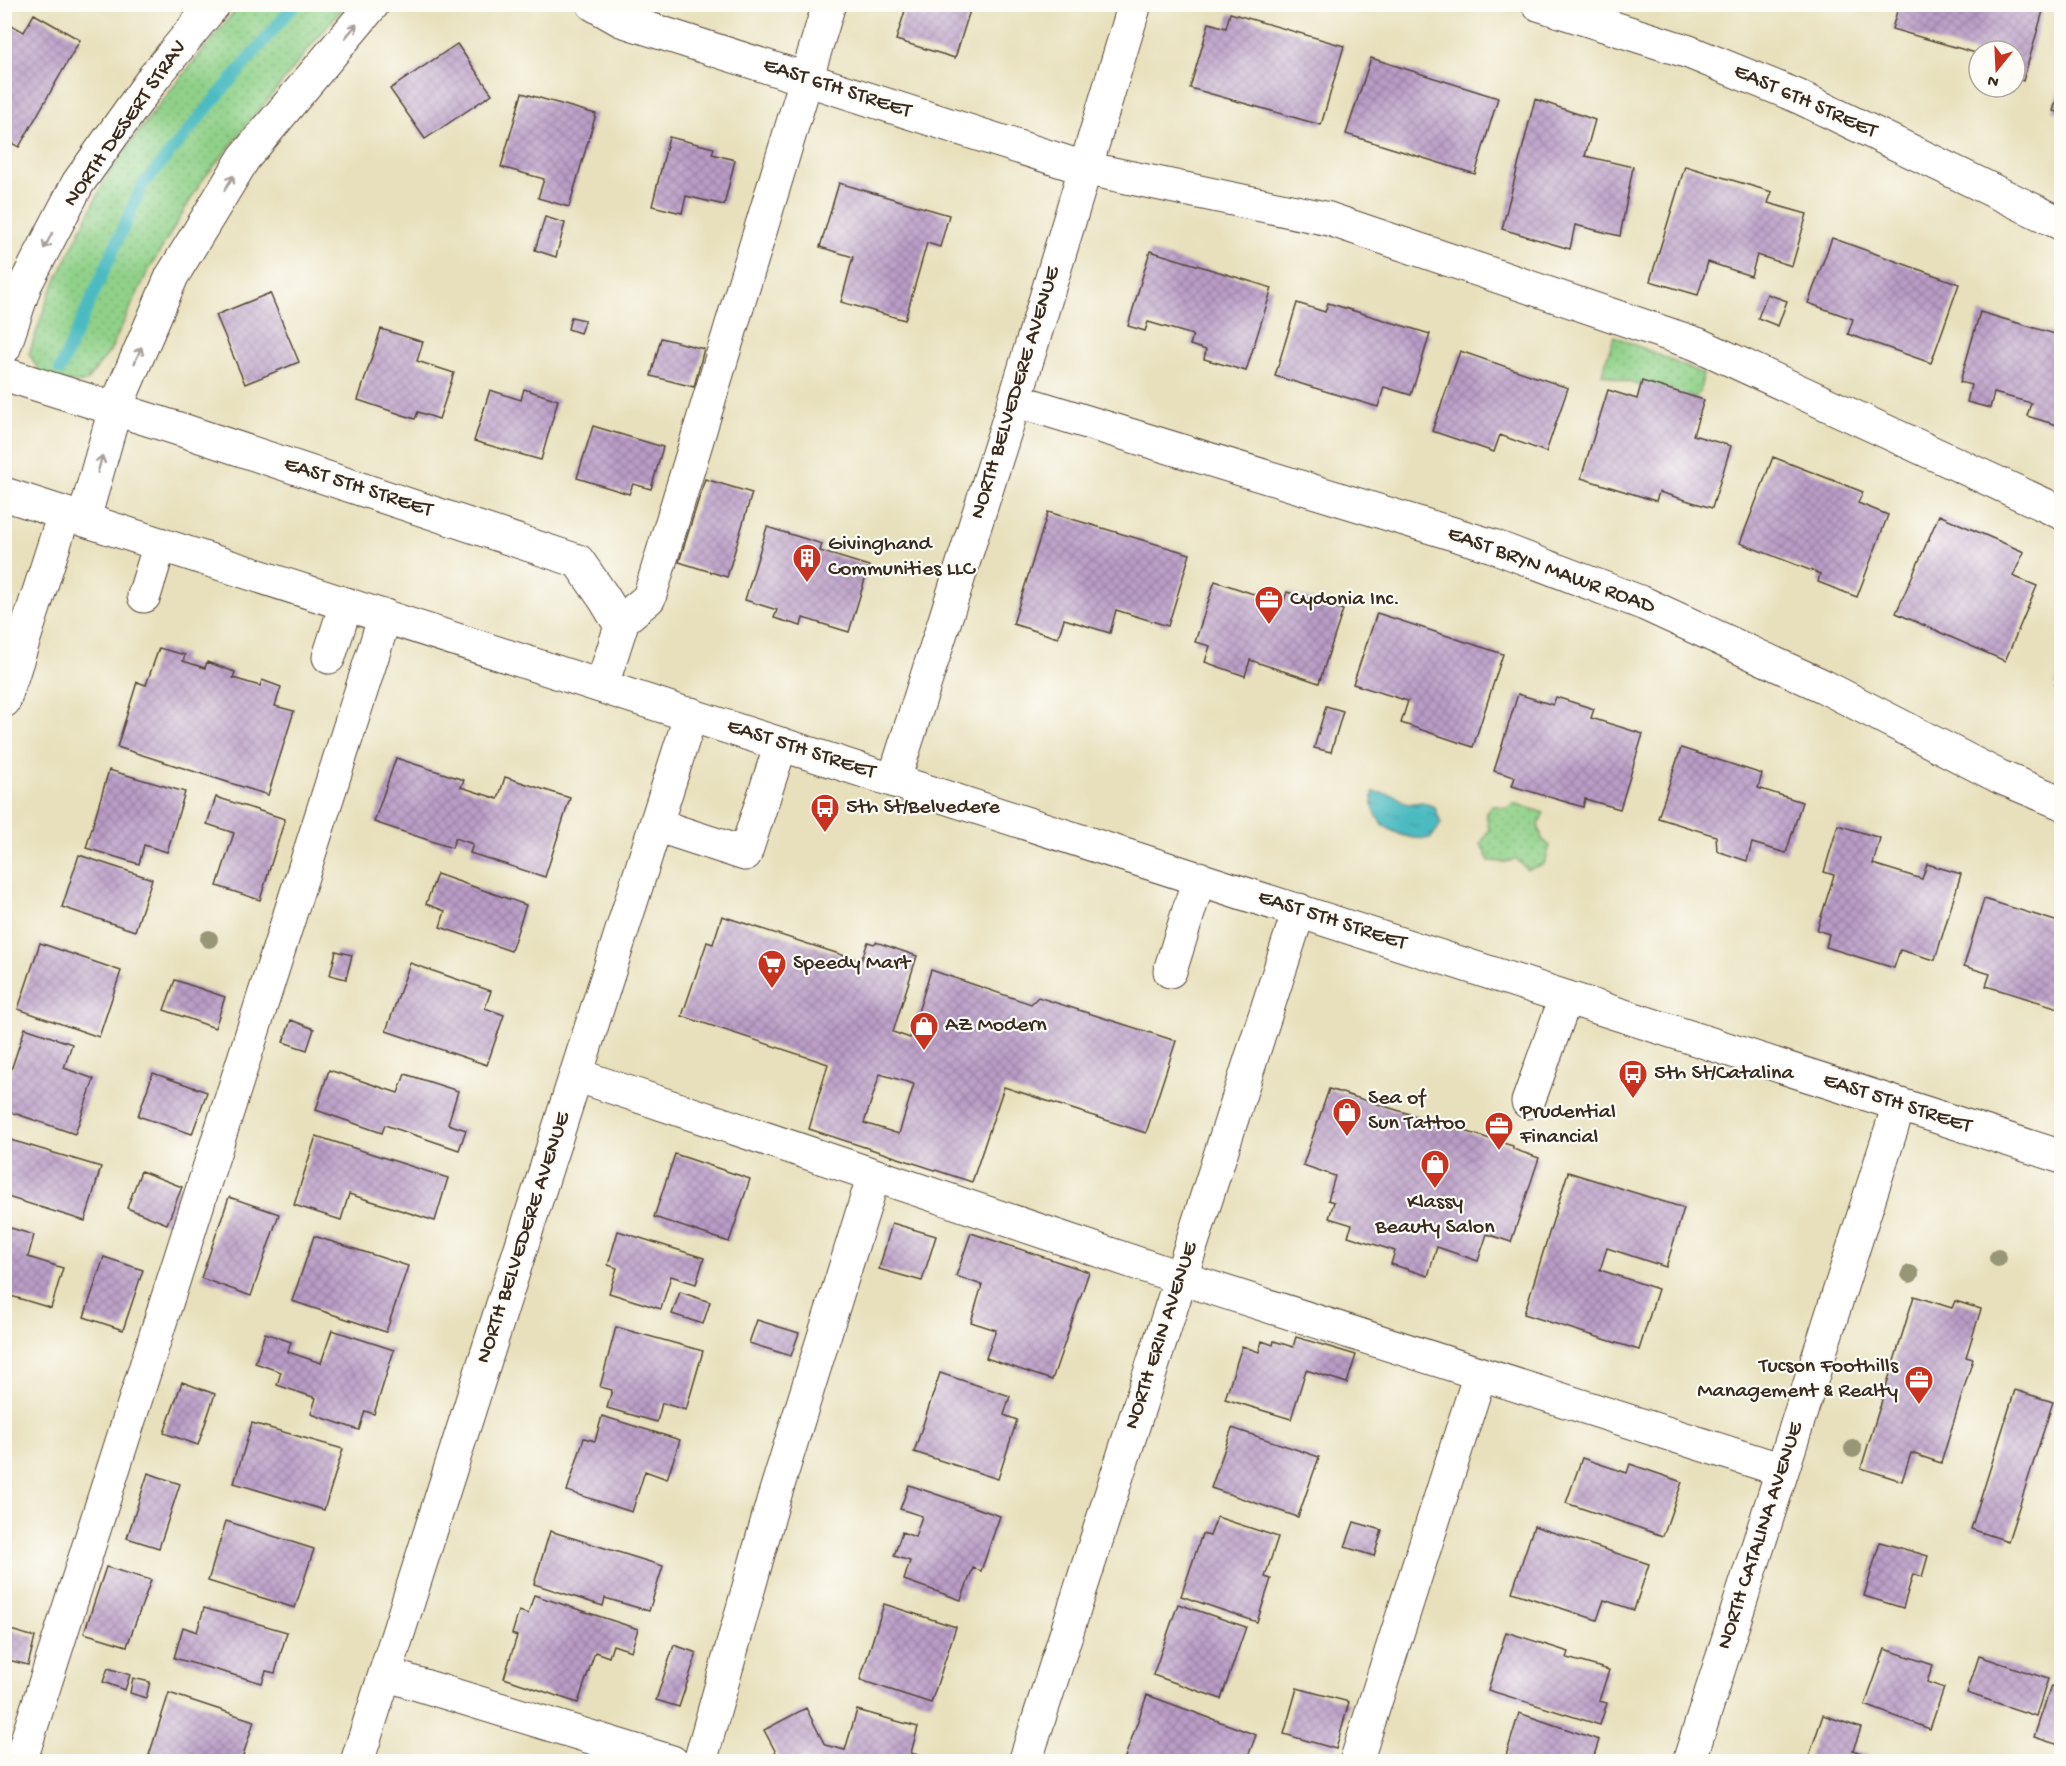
<svg xmlns="http://www.w3.org/2000/svg" width="2066" height="1766" font-family="'Gochi Hand',sans-serif">
<style>
.grass{fill:url(#grass-dots);stroke:#667e54;stroke-width:1.5}
.water{fill:url(#water-ripples);stroke:#447270;stroke-width:1.5}
.lines{fill:none;stroke-linecap:round;stroke-linejoin:round}
.stream{stroke:#4cbbc1;stroke-width:12}
.building{fill:url(#building-cross-hatch);fill-rule:evenodd}
.minor-casing{stroke:#554536;stroke-width:35}
.minor{stroke:#fff;stroke-width:33}
.tree{fill:#979777}
.oneway{stroke:#a79f9a}
.labels{text-anchor:middle;dominant-baseline:central;stroke-width:4.5;stroke-linejoin:round;paint-order:stroke}
.street-label{font-size:22px;fill:#3b2a1e;stroke:#fdfcf7}
.poi-label{font-size:22px;fill:#3b2a1e;stroke:#fdfcf7;text-anchor:start}
</style>
<defs>
<pattern id="grass-dots" width="8" height="8" patternUnits="userSpaceOnUse" patternTransform="scale(1.5)"><rect width="8" height="8" fill="#90d189"/><path d="M2 2h.1M6 6h.1" fill="none" stroke="#77aa6f" stroke-width="1.8" stroke-linecap="round"/></pattern>
<pattern id="water-ripples" width="26" height="14" patternUnits="userSpaceOnUse" patternTransform="scale(1.5)"><rect width="26" height="14" fill="#4cbbc1"/><path d="M2 4q2-2 4 0t4 0M15 11q2-2 4 0t4 0" fill="none" stroke="#40989c"/></pattern>
<pattern id="building-cross-hatch" width="8" height="8" patternUnits="userSpaceOnUse" patternTransform="scale(1.5)"><rect width="8" height="8" fill="#ba9dc7"/><path d="M0 0l8 8M0 8l8-8" fill="none" stroke="#9880a1"/></pattern>
</defs>
<rect width="100%" height="100%" fill="#fdfcf7"/>
<filter id="ink" filterUnits="userSpaceOnUse"><feTurbulence type="fractalNoise" baseFrequency=".0167" numOctaves="2"/><feDisplacementMap in="SourceGraphic" scale="12" xChannelSelector="R" yChannelSelector="G"/><feConvolveMatrix kernelMatrix="1 2 1 2 8 2 1 2 1" color-interpolation-filters="sRGB"/></filter>
<filter id="wash" filterUnits="userSpaceOnUse"><feTurbulence type="fractalNoise" baseFrequency=".008" numOctaves="4" result="noise"/><feDisplacementMap in="SourceGraphic" scale="24" xChannelSelector="R" yChannelSelector="G"/><feGaussianBlur stdDeviation="1.35" result="paint"/><feColorMatrix in="noise" values="0 0 0 0 0 0 0 0 0 0 0 0 0 0 0 0 0 1.4 0 .05"/><feComposite in="paint" operator="in"/></filter>
<g filter="url(#wash)">
<rect width="100%" height="100%" fill="#e8e0bc"/>
<path class="grass" d="M240 5H347L334 18 201 182 148 271 110 351 86 382H64L41 374 29 354 49 295 110 170 162 101Z
M1614 336 1703 374 1700 392 1695 397 1641 386 1602 374Z
M1514 803 1544 813 1538 824 1542 839 1550 846 1544 864 1527 870 1516 859 1506 862 1489 861 1481 844 1489 829 1486 813 1492 805 1507 808Z"/>
<path class="water" d="M1373 792 1394 795 1407 804 1422 802 1435 807 1441 824 1431 838C1410 841 1378 831 1373 806 1372 802 1373 796 1373 792Z"/>
<g class="lines">
<path class="stream" d="M60 369 142 186 295 4"/>
</g>
<g id="blocks">
<path class="building" d="M907 4H972L955 58 896 40Z
M1899 4H2045L2023 81 2015 78V51H1979V54L1892 29Z
M1230 13 1344 46 1321 125 1190 88 1209 23 1226 28Z
M34 14 80 40 19 147 4 139V21L24 32Z
M457 44 492 94 425 139 390 89Z
M1371 58 1498 98 1475 174 1346 134Z
M2062 81V113L2053 111Z
M522 93 596 114 569 207 538 198 544 179 501 167Z
M1535 99 1595 120 1585 156 1633 167 1620 236 1575 225 1570 249 1502 229Z
M669 137 714 148 712 154 735 160 724 205 686 196 682 213 652 206Z
M1685 166 1772 192 1768 203 1807 214 1792 266 1757 255 1751 276 1708 262 1698 295 1650 281Z
M839 183 949 215 940 247 927 243 905 320 841 302 853 257 820 247Z
M545 217 565 223 556 257 535 250Z
M1832 238 1959 284 1931 363 1848 334 1853 319 1808 303Z
M1150 251 1272 288 1246 371 1204 359 1206 350 1190 345 1193 335 1148 322 1145 331 1128 326Z
M270 293 299 362 245 384 216 315Z
M1767 294 1787 301 1778 326 1758 318Z
M1297 303 1325 312 1328 303 1430 334 1411 395 1384 387 1378 407 1275 376Z
M1980 312 2062 336V411L2057 425 2027 416 2031 403 1994 393 1990 408 1967 402 1971 385 1960 382Z
M571 317 585 320 580 333 568 329Z
M381 329 423 342 417 361 454 373 439 419 418 412 415 419 358 400Z
M661 338 704 349 694 387 651 376Z
M1460 351 1568 388 1546 452 1500 435 1494 452 1432 431Z
M1642 381 1704 400 1693 435 1731 446 1712 508 1659 492 1656 501 1581 478 1608 390 1637 399Z
M524 389 558 400 541 460 474 441 490 390 521 400Z
M593 426 663 447 651 489 633 484 629 494 577 478Z
M1773 457 1863 492 1858 503 1888 515 1857 597 1818 582 1820 574 1740 543Z
M705 479 752 493 727 577 679 562Z
M1048 512 1190 554 1168 626 1116 610 1110 633 1064 619 1058 638 1013 624Z
M1939 515 2024 552 2013 576 2037 586 2005 661 1896 613Z
M767 527 822 544 820 551 869 566 849 632 803 618 801 626 774 618 777 610 745 600Z
M1215 581 1283 604 1287 592 1343 610 1319 683 1250 660 1245 676 1205 662 1210 646 1195 642Z
M1377 613 1503 654 1473 747 1401 723 1408 701 1353 684Z
M159 648 185 655 183 661 205 668 207 662 235 672 233 678 260 686 262 680 281 687 275 706 294 711 268 795 117 747 137 682 146 685Z
M2062 663V687L2055 685Z
M1518 694 1553 705 1556 697 1594 709 1591 718 1643 734 1620 809 1585 799 1583 807 1512 786 1515 777 1494 771Z
M1326 706 1343 711 1331 752 1314 748Z
M1681 748 1762 774 1758 788 1802 802 1786 853 1752 843 1747 861 1717 851 1716 836 1658 818Z
M396 758 464 780 461 787 498 799 505 777 570 798 545 877 470 853 473 844 455 838 452 848 374 822Z
M109 770 185 792 167 852 144 845 139 864 86 848Z
M216 797 285 819 260 900 217 886 234 833 207 824Z
M1838 825 1880 838 1873 864 1922 879 1927 864 1961 874 1935 960 1900 950 1894 968 1826 947 1829 934 1817 930 1834 875 1824 872Z
M79 855 152 879 135 931 62 907Z
M437 874 526 905 511 951 440 927 445 911 426 904Z
M1984 899 2062 923V1009L1986 986 1990 974 1964 966Z
M722 916 861 961 868 942 874 944 876 942 917 956 893 1032 910 1038 931 970 1031 1004 1038 997 1176 1041 1146 1133 1004 1087 972 1182 809 1129 828 1064 682 1016 707 942 713 944ZM880 1074 914 1084 899 1134 864 1123Z
M40 943 121 971 99 1037 18 1009Z
M336 951 352 955 346 979 330 975Z
M410 963 491 991 485 1008 504 1015 487 1065 386 1031Z
M175 980 225 997 215 1028 164 1010Z
M291 1020 314 1029 307 1050 283 1042Z
M25 1028 72 1044 64 1068 94 1079 75 1134 5 1110V1088Z
M329 1070 398 1093 405 1074 458 1091 448 1124 466 1130 459 1150 385 1125 382 1133 316 1110Z
M153 1073 207 1092 192 1134 138 1116Z
M1329 1089 1513 1146V1149L1539 1158 1511 1242 1487 1234 1478 1261 1437 1247 1428 1276 1391 1264 1395 1251 1348 1236 1352 1225 1329 1218 1334 1202 1328 1200 1335 1176 1303 1165Z
M316 1136 448 1178 435 1221 349 1194 341 1220 294 1205Z
M4 1138 101 1167 85 1221 4 1196Z
M675 1154 750 1179 729 1242 654 1217Z
M141 1171 182 1187 167 1224 127 1208Z
M1568 1172 1684 1208 1666 1267 1607 1248 1600 1270 1658 1289 1639 1350 1524 1314Z
M229 1197 279 1214 251 1296 201 1278Z
M892 1223 936 1236 922 1281 879 1269Z
M4 1226 34 1235 28 1257 63 1268 51 1308 4 1294Z
M618 1231 704 1258 696 1284 671 1276 661 1309 609 1293 617 1268 608 1265Z
M971 1233 1089 1272 1052 1380 986 1358 996 1330 971 1322 982 1285 956 1276Z
M314 1236 408 1266 386 1332 292 1301Z
M104 1257 143 1270 123 1330 84 1317Z
M680 1292 710 1302 703 1324 672 1314Z
M1914 1296 1952 1308 1955 1301 1981 1309 1966 1357 1973 1359 1941 1463 1911 1453 1902 1481 1861 1468Z
M757 1320 799 1333 791 1356 749 1343Z
M616 1327 703 1351 686 1410 662 1403 657 1422 607 1408 612 1390 600 1387Z
M332 1330 394 1350 374 1414 365 1411 359 1430 311 1414 316 1398 277 1385 281 1372 255 1363 265 1333 291 1342 288 1352 321 1363Z
M1296 1337 1356 1355 1347 1383 1306 1370 1291 1419 1225 1399 1242 1346 1259 1352 1262 1341 1273 1345 1274 1341 1293 1347Z
M940 1373 1010 1396 1004 1415 1017 1420 998 1479 914 1452Z
M182 1382 215 1394 198 1445 164 1433Z
M2015 1390 2053 1402 2008 1541 1971 1529Z
M602 1416 680 1440 667 1479 645 1471 632 1512 567 1491 584 1438 595 1441Z
M252 1423 343 1449 324 1510 234 1483Z
M1232 1428 1319 1457 1298 1517 1211 1488Z
M1582 1458 1627 1473 1630 1464 1682 1482 1663 1536 1566 1503Z
M148 1473 180 1484 159 1548 127 1538Z
M909 1485 1000 1516 981 1571 973 1568 961 1600 904 1580 910 1561 894 1556 902 1532 915 1537 922 1516 900 1509Z
M1217 1517 1278 1537 1265 1577 1271 1579 1257 1622 1181 1596 1202 1534 1210 1536Z
M226 1521 314 1549 295 1608 208 1581Z
M1354 1522 1382 1530 1374 1556 1345 1547Z
M1534 1526 1649 1564 1634 1610 1604 1600 1597 1620 1512 1592Z
M550 1531 663 1566 649 1611 605 1598 603 1606 534 1584Z
M1880 1542 1928 1556 1922 1577 1913 1574 1903 1608 1864 1596Z
M106 1567 151 1580 127 1646 84 1633Z
M534 1595 638 1629 631 1651 613 1645 609 1657 595 1652 578 1703 504 1678 517 1636 512 1634 519 1611 528 1614Z
M884 1604 956 1627 931 1703 860 1680Z
M1178 1604 1246 1627 1221 1699 1153 1675Z
M204 1608 287 1632 275 1673 266 1671 262 1683 174 1658 183 1627 197 1632Z
M7 1629 35 1637 28 1665 4 1659V1640Z
M1506 1632 1569 1652 1567 1658 1609 1670 1599 1701 1607 1703 1600 1725 1488 1690Z
M674 1645 697 1653 679 1707 656 1700Z
M1885 1649 1933 1665 1927 1682 1944 1688 1930 1729 1865 1705Z
M1979 1656 2048 1679 2036 1716 1967 1693Z
M108 1668 130 1675 125 1690 103 1682Z
M133 1678 150 1682 146 1698 130 1693Z
M2051 1686 2062 1689V1746L2034 1737Z
M1297 1688 1349 1702 1336 1749 1284 1734Z
M169 1693 254 1721 241 1762H170L149 1755Z
M1147 1695 1256 1735 1246 1762H1130L1124 1760Z
M806 1708 825 1745 845 1750 857 1710 918 1727 911 1753 922 1756 921 1762H811L801 1759 796 1762H781L764 1730Z
M1519 1713 1599 1740 1592 1762H1504Z
M1823 1715 1861 1728 1853 1750 1869 1756 1867 1762H1807Z"/>
</g>
</g>
<g filter="url(#ink)">
<use href="#blocks" fill-opacity="0" stroke="#554536" stroke-width="1.5"/>
<g class="lines">
<g class="minor-casing">
<path id="minor" d="M593 4 621 20 1084 168 1329 219 1697 344 2062 513
M1538 4 1689 52 1797 96 2062 224
M4 348 25 285 78 183 154 77 214 4
M4 374 182 430 578 561 604 598 621 626 602 685
M1015 400 1493 546 1645 604 1823 686 2000 777 2062 803
M4 494 2062 1157
M84 519 115 409 172 276 244 158 373 4
M144 596 160 544
M619 623 649 598 829 4
M329 657 346 604
M4 701 64 514
M894 780 1015 400 1135 4
M656 825 745 854 781 744
M1170 971 1199 878
M576 1075 1181 1278 1782 1470
M1528 1102 1566 997
M385 1674 672 1762
M20 1762 385 616
M357 1762 691 714
M700 1762 773 1501 874 1175
M1025 1762 1299 910
M1356 1762 1480 1374
M1689 1762 1899 1105"/>
</g>
<use href="#minor" class="minor"/>
</g>
<g class="tree">
<circle cx="209" cy="939" r="9"/>
<circle cx="1998" cy="1258" r="9"/>
<circle cx="1910" cy="1274" r="9"/>
<circle cx="1853" cy="1449" r="9"/>
</g>
<defs><path id="oneway-shaft" d="M-6 0H5M1.5-3L5.5 0L1.5 3" fill="none" stroke-width="1.6" stroke-linecap="round" stroke-linejoin="round" transform="scale(1.5)"/></defs>
<g class="oneway">
<use href="#oneway-shaft" transform="translate(351 31) rotate(-50)"/>
<use href="#oneway-shaft" transform="translate(229 183) rotate(-59)"/>
<use href="#oneway-shaft" transform="translate(48 241) rotate(118)"/>
<use href="#oneway-shaft" transform="translate(138 355) rotate(-67)"/>
<use href="#oneway-shaft" transform="translate(100 464) rotate(-75)"/>
</g>
</g>
<defs>
<g id="building-pin" transform="scale(1.5)"><path d="M0 17L-7.5 6A9.5 9.5 0 1 1 7.5 6Z" fill="#c8321e" stroke="#fdfcf7"/><path d="M-4-6H4V6H1V3H-1V6H-4ZM-2.5-4.3h1.7v1.8h-1.7ZM.8-4.3h1.7v1.8H.8ZM-2.5-1h1.7V.8h-1.7ZM.8-1h1.7V.8H.8Z" fill="#fff"/></g>
<g id="office-pin" transform="scale(1.5)"><path d="M0 17L-7.5 6A9.5 9.5 0 1 1 7.5 6Z" fill="#c8321e" stroke="#fdfcf7"/><path d="M-6-3h4V-5.5h4V-3h4V5H-6ZM-1-4.5V-3h2v-1.5ZM-6 0V1H6V0Z" fill="#fff"/></g>
<g id="bus-pin" transform="scale(1.5)"><path d="M0 17L-7.5 6A9.5 9.5 0 1 1 7.5 6Z" fill="#c8321e" stroke="#fdfcf7"/><path d="M-5-6H5V4H4V6H2V4H-2V6H-4V4H-5ZM-3.5-4V0h7V-4ZM-3.5 1.2v1.5H-2V1.2ZM2 1.2v1.5H3.5V1.2Z" fill="#fff"/></g>
<g id="supermarket-pin" transform="scale(1.5)"><path d="M0 17L-7.5 6A9.5 9.5 0 1 1 7.5 6Z" fill="#c8321e" stroke="#fdfcf7"/><path d="M-6-5.5h2.5l.6 2H6L4.5 2H-2.5L-4.4-4H-6ZM-1.5 3.2a1.3 1.3 0 1 0 .1 0ZM3 3.2a1.3 1.3 0 1 0 .1 0Z" fill="#fff"/></g>
<g id="shop-pin" transform="scale(1.5)"><path d="M0 17L-7.5 6A9.5 9.5 0 1 1 7.5 6Z" fill="#c8321e" stroke="#fdfcf7"/><path d="M-5-2.5h2.3a2.7 3.5 0 0 1 5.4 0H5L5.5 6h-11ZM-1.5-2.5h3a1.5 2.3 0 0 0-3 0Z" fill="#fff"/></g>
</defs>
<g fill-rule="evenodd">
<use href="#building-pin" x="807" y="558"/>
<use href="#office-pin" x="1269" y="600"/>
<use href="#bus-pin" x="825" y="808"/>
<use href="#supermarket-pin" x="772" y="964"/>
<use href="#shop-pin" x="924" y="1026"/>
<use href="#bus-pin" x="1633" y="1074"/>
<use href="#shop-pin" x="1347" y="1112"/>
<use href="#office-pin" x="1499" y="1126"/>
<use href="#shop-pin" x="1435" y="1164"/>
<use href="#office-pin" x="1919" y="1380"/>
</g>
<g class="labels">
<g class="street-label">
<text transform="translate(837 89) rotate(18)">EAST 6TH STREET</text>
<text transform="translate(1805 102) rotate(24)">EAST 6TH STREET</text>
<text transform="translate(126 124) rotate(-55)">NORTH DESERT STRAV</text>
<text transform="translate(1016 393) rotate(-73)">NORTH BELVEDERE AVENUE</text>
<text transform="translate(358 488) rotate(18)">EAST 5TH STREET</text>
<text transform="translate(1551 571) rotate(20)">EAST BRYN MAWR ROAD</text>
<text transform="translate(801 750) rotate(18)">EAST 5TH STREET</text>
<text transform="translate(1332 921) rotate(18)">EAST 5TH STREET</text>
<text transform="translate(1897 1104) rotate(18)">EAST 5TH STREET</text>
<text transform="translate(524 1238) rotate(-72)">NORTH BELVEDERE AVENUE</text>
<text transform="translate(1162 1336) rotate(-72)">NORTH ERIN AVENUE</text>
<text transform="translate(1761 1536) rotate(-72)">NORTH CATALINA AVENUE</text>
</g>
<g class="poi-label">
<text x="828" y="545">Givinghand<tspan x="828" dy="25">Communities LLC</tspan></text>
<text x="1290" y="600">Cydonia Inc.</text>
<text x="846" y="808">5th St/Belvedere</text>
<text x="793" y="964">Speedy Mart</text>
<text x="945" y="1026">AZ Modern</text>
<text x="1654" y="1074">5th St/Catalina</text>
<text x="1368" y="1099">Sea of<tspan x="1368" dy="25">Sun Tattoo</tspan></text>
<text x="1520" y="1113">Prudential<tspan x="1520" dy="25">Financial</tspan></text>
<text x="1435" y="1203" text-anchor="middle">Klassy<tspan x="1435" dy="25">Beauty Salon</tspan></text>
<text x="1898" y="1367" text-anchor="end">Tucson Foothills<tspan x="1898" dy="25">Management &amp; Realty</tspan></text>
</g>
</g>
<rect width="2066" height="1766" fill="none" stroke="#fdfcf7" stroke-width="24"/>
<g transform="translate(1997 69) rotate(198)"><circle r="28" fill="#fdfcf7" stroke="#afa8a0" stroke-width="1.5"/>
<path d="M0-4.5L10 22L0 15L-10 22Z" fill="#c8321e"/>
<text y="-9" font-size="16" font-weight="bold" text-anchor="middle" fill="#3b2a1e">N</text>
</g>
</svg>
